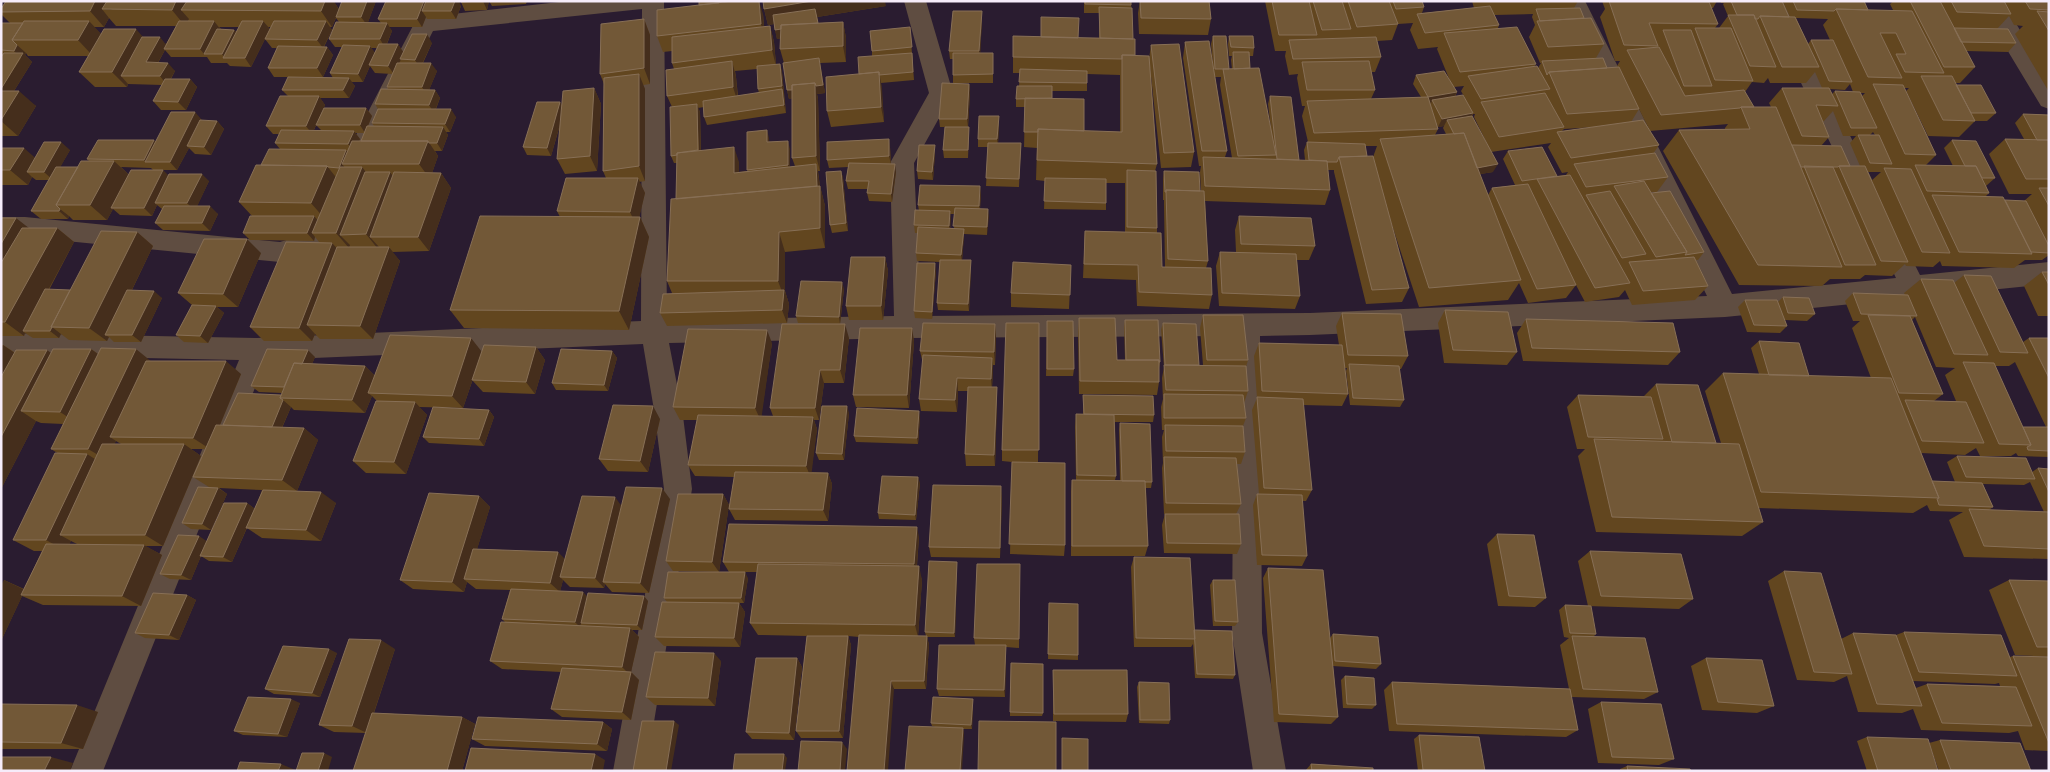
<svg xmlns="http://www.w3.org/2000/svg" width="2050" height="772" font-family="Karla,sans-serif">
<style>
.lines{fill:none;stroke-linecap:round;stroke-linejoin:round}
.minor{fill:#5f4d41;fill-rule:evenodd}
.wall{fill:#62461f;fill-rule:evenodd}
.shaded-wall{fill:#452e1c}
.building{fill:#725837;stroke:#876f56}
</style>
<rect width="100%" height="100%" fill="#2a1c30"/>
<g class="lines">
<path class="minor" d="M568 1H664L667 320 894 316 890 163 929 93 904 1H926L953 93 914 163 921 316 1310 313 1707 296 1563 1H1585L1732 294 1896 278 1783 46 1766 1H1788L1805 46 1920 275 2049 262V284L1725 317 1310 335 1260 336 1262 633 1286 771H1253L1232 633 1234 336 908 338 669 343 683 416 692 489 646 771H613L664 489 655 416 643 344 266 360 103 771H70L239 360 1 355V333L257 338 641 321 642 9 433 31 364 167 355 169 346 167 343 160 417 18Z
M1981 1H2003L2049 80V109L2041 106 2009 53Z
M334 196 343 199 346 206 327 248 280 262 25 237H1V217H25L280 242 309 233 325 199Z"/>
</g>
<path class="wall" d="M6 1H339L334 2 339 9 376 1 368 22 381 23 378 19 386 1 461 6 456 19H427L426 17 422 27H389L392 31 387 44H398L403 53 432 43 423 63 437 71 429 90H435L440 98 436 109 456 117 450 132H446L448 135 442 151H435L438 156 432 173H441L451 188 429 251 392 252 400 261 373 339H320L315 334 312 341H264L250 327 320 243 315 237 314 241 250 240 243 233 252 216 239 202 261 165 280 149 275 143 279 134H273L266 126 288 96 282 90 333 78 330 73 342 47H335L329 39 339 22 336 18 332 27H330L332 30 324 47H327L333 55 323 77H274L268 68 277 48H272L265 39 271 27H268L270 29 251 67 230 66 227 63H211L207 57H171L165 50 158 63 175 71 171 79H190L197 87 186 110H161L153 101 162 85 128 84 127 87H95L79 72 88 56H28L26 53 25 55 32 62 14 91 36 106 18 136H1V23H10L1 14V9ZM109 18 116 26H176L166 44 143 37 101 34 94 27H104ZM219 27H239L236 32 234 30 221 29ZM371 48H378L375 53ZM370 66 375 73 392 74 387 87 389 90 375 104 378 109 372 123 374 126H368L372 116 366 108 316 125 321 130H314L325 105 320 98H349L355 86 351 82H363ZM355 133H364L361 141H359L360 139Z
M461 1H489L487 10 465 11 461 2Z
M489 1H527L526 4 492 6Z
M699 1H721V3L763 14 764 26H770L774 42 776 64H780L782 72 786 113 707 125 704 117V107L698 108 700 112 701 150 739 162V172L748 171 747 170 769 138V142L790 149V167L795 166 792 158V98L789 99 787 90 784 63 780 49 781 38 777 39 774 24 768 25 764 9 886 6 817 17 818 23 843 22 846 38V62L820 63 825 93 817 94 818 99 820 171H818L819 179 820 186 825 206V248L785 252V291L789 304 787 323 667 326 660 313 672 293 667 281 676 199 677 163H674L671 156 672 107 667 96 674 69 672 63V51L663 52 657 36 699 5ZM757 69 758 89 759 93 738 96 736 77 735 71Z
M944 1H970V2Z
M1084 1H1131L1133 39 1135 55 1149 59 1151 45 1194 152 1191 167 1161 168 1150 67 1157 164 1155 171 1157 228V233L1162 267H1165L1164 205V200H1163V179L1164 171 1201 191 1200 172 1201 166H1199L1183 58 1185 42 1213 66 1211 44 1213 36 1229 69H1232L1231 60 1232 56H1229L1228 44 1229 36 1254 48 1253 56H1249L1250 68 1271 129 1268 104 1270 96 1299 160H1305L1304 150 1307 142H1308L1302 116 1305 106H1302L1297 78 1298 74 1289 75 1285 56 1286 51H1275L1265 1H1422L1424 7 1422 13 1474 8 1472 1H1578L1574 8 1584 18 1604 44 1596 58 1607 68 1618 67 1617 66 1620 61H1615L1600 17 1605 9 1602 1H1717L1713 8H1711L1718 24 1715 28H1719L1728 16 1723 4 1724 3H1721L1720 1H1782L1789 17H1790L1783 2 1784 1H1864L1868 10H1893L1890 4 1893 1H2049V92L2015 34 2023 26 2014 25 2009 16 1997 29 2016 43 2008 52 1966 51 1975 67 1960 83H1955L1956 85 1996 113 1987 121H1975L1959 137 1928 136 1906 91 1909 88H1904L1936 155 1926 165 1953 166 1944 148 1952 140 1995 178 1986 186 1989 193 1985 197 2005 200 2024 201 2032 194H2009L1989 154 2005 139H2024L2015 123 2023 114 2049 115V255L2042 260H2025L2014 268 1942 266 1940 261 1933 267 1906 266 1905 264 1892 276 1865 275 1860 279H1830L1822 286 1739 285 1663 151 1679 130 1725 129V128L1728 124 1650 131 1639 109 1631 122 1659 145 1653 154 1668 177 1657 192H1651L1704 252 1698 260H1696L1708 286 1695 300 1632 305 1625 290 1619 297 1585 302 1576 285 1566 298 1528 303 1519 283 1508 300 1419 307 1388 213 1409 288 1402 302 1366 304 1334 172V170H1328L1330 190 1325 205 1205 201 1208 261 1206 268 1212 295 1209 309 1137 306 1136 280 1083 278 1085 231 1125 232V183H1106V210L1044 209 1045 181 1036 180 1037 148 1024 147 1025 107H1016V99L1019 86 1020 73H1013V57L1078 38H1099V13H1084ZM1533 14 1532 17 1535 25 1529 37 1540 63H1541L1538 68 1534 67 1536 64 1498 28 1499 25 1494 15ZM1796 18 1828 19 1823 25 1830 40H1811L1808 44ZM1413 23 1410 30 1418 49 1438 47 1437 49 1450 81 1416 75 1413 84 1421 97 1371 99 1375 90 1371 72H1375L1381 57 1377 41 1392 40 1398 24ZM1815 72 1822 88H1782L1769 103 1771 107H1754L1745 92 1752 82 1764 83 1768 78 1770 83H1806ZM1087 74 1120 75V132L1084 131 1052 98V91H1087ZM1215 77H1221L1220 85 1232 158 1225 157 1227 151ZM1850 84 1853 92 1835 91 1832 94 1830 89 1845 90ZM1464 86 1461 91 1465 98 1455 97 1457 92 1454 87ZM1860 93H1865L1862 96ZM1833 111 1843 136H1856L1850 143 1860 166H1850L1821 146 1829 137 1823 121H1824ZM1473 114H1475L1474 117 1491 152 1551 143 1548 147 1562 173 1568 172 1566 175 1557 176 1508 151 1503 159 1515 185 1492 188 1488 195 1480 174 1493 172 1472 117ZM1437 124 1438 127 1444 126 1443 128 1446 134 1435 135 1438 129ZM1596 127 1562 131 1564 129ZM1873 132 1875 135H1870ZM1365 146H1377L1373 157 1367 156ZM1867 172H1881L1871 181Z
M1140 1H1209L1211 19 1208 35 1139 34 1138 13Z
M982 11V20L980 53 993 61V83H953V59H950L949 51Z
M644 19 650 35V84L643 85 645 89V181L639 182 645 193 639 217H640L649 237 629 330 464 328 450 310 560 217 557 211 606 178 603 171 604 84 600 74Z
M910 27 914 80 881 83 884 122 831 127 827 111 859 74 872 56V51Z
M969 84 970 92 968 127H969V135L968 158H944L943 150 945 127H940L939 119Z
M594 88 601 104 597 171 565 174 557 159 560 125 551 156 527 155 523 147 560 102 561 105Z
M202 121H217L224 129 211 155 195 154 189 148 177 170H153L151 168 121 167 129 175H169L209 181 197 206 218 214 210 231 163 230 155 223 162 209 157 205 152 216 120 215 113 209 107 220H73L69 216 68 219H41L31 211 49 180H36L32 177 28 185H1V148L35 158 70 150 60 167H78L89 161 87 159 156 141Z
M999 124 998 143H1021L1019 187 986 186 988 147H978V139Z
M890 147 891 164 896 172 892 202 869 201 867 193 868 189H848L846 181 848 167 829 168 827 160Z
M935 153 933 180 918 179 917 171Z
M841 171 843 178 848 231 832 233 830 225Z
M981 194 980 209H988L987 235 964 234 962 260H971V268L969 311 938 310 937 303 940 262 917 261 916 253 918 233H915L914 225 919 211 918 205ZM950 214H955L954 228H950Z
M1239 216 1315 246 1309 260H1297L1300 296 1295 309 1219 306 1216 266 1220 252H1236L1235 230Z
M1 218 29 228H57L74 242 49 290H70L137 232 153 246 132 290 162 298 141 342H114L109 337 107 341 69 340 61 334 59 338H33L25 333 24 336H1Z
M261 253 238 307H217L224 313 208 343 184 342 176 335 192 305 178 293Z
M885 257 888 271 883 320H849L846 306Z
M1071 265 1069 309 1011 307V293Z
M936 271 932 319 915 318 914 311Z
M2042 272H2049V316H2038L2024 286Z
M1964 275 2023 342 2029 338H2049V457L2018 456 2016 453 2011 456H1980L1976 448 1965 455 1921 453 1932 481 1955 482 1947 462 1957 456 2032 472 2038 468 2049 469V559L1964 557 1949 520 1963 512 1930 511 1927 505 1913 513 1759 508 1763 522 1742 536 1596 532 1578 456 1585 449H1577L1567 407 1578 395 1644 396 1656 384 1716 443H1721L1705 391 1723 373 1759 374 1751 348 1759 341 1809 376 1871 378 1852 328 1860 321H1853L1845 301 1853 293 1905 295 1904 293 1921 279 1954 283ZM1915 317 1936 367 1955 368 1945 375 1956 401H1934L1943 394 1912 320ZM2015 362 2046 427H2023L1995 366H2009ZM2030 482 2044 512 1989 510 1993 507 1983 484 2024 485Z
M844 289 840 324 798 323 796 316Z
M1783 297 1815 314 1807 321 1785 320 1787 326 1780 333 1747 332 1738 307 1745 300 1778 302Z
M1445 310 1517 352 1507 365 1444 363 1438 323Z
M1342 313 1408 356 1401 369H1399L1404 400 1400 407 1350 405 1346 371 1347 368H1345L1348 394 1342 406 1303 405 1312 490 1306 501H1302L1307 556 1302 566 1257 565 1253 505 1257 494H1259L1252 410 1257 398 1254 356 1259 343 1339 345 1336 326Z
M1203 315 1248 360 1246 367 1248 391 1244 403 1246 418 1243 426 1245 452 1241 464H1237L1241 504 1236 514 1241 544 1237 554 1164 553 1162 525 1165 514H1164L1162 468 1163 463 1162 437 1164 430H1162L1161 407 1163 399 1162 378 1164 367 1161 330 1163 323 1199 365H1203L1200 328Z
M1079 318 1117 360H1125L1124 327 1125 320 1160 362 1159 368V382L1157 395 1079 394 1078 332Z
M1526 319 1680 352 1668 365 1523 361 1517 333Z
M1047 321 1074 369 1073 376H1046Z
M1039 323 1038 462 1065 545 1064 556 1010 554 1012 462 1002 461V450Z
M995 324 996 337 995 365H993L992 387H997V400L995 466H966L965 454 968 391H958L957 412 921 411 919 399 923 364 920 351Z
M912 328 914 342 909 408 856 407 853 395Z
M849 338 844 383H824L819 420H814L817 429 811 472 828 473 832 484 828 521 735 520 729 509 734 477 695 476 688 465 697 420H680L673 407 772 343 761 416H773L770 408Z
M1 345H3L14 352 51 353 91 349 98 354 151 361 241 374 220 425H223L281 395 282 393 259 392 251 386 315 357 312 364 365 366 375 376 482 351 536 347 545 360 535 394 483 392 472 380 475 373 463 408 419 407 427 415 406 474 366 473 353 461 377 401 372 396 365 413 294 410 291 407 282 428H304L318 440 297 491 336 503 321 541 262 538 247 528 232 562 209 561 201 556 191 580 170 579 160 574 207 541 247 503 255 509 262 490 219 488 227 494 211 530 191 529 182 523 209 487 193 477 205 449H191L201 456 163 546H145L162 555 141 606 43 605 22 596 1 641 4 580 24 589 42 551H34L13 540 59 454 51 449 63 424 41 423 36 421 1 489ZM116 441 121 444H114ZM71 541 77 544H69Z
M612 351 617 358 608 391 556 390 552 383Z
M1083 395 1154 415 1153 422H1115L1116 476 1115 480 1120 481 1119 430 1120 423 1152 482 1151 488H1146L1148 546 1145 556H1071V491L1072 480H1076L1075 427 1076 414H1083Z
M489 410 494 417 484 446 429 443 423 437Z
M849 413 844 460H819L816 453Z
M920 417 918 444 856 442 854 436Z
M660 419 648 472 608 471 599 459Z
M920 483 916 520 879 519 878 513Z
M723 494 729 505 719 572 673 571 666 561Z
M479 496 490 507 477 549 565 559 621 505 670 499 649 593 612 592 605 584 604 588 570 587 563 580 560 591 587 596 648 601 642 630H632L639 637 631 672 639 680 631 720 562 717 551 709 561 672 502 669 490 661 505 622 502 619 510 590 476 589 467 582 464 592 413 589 400 580Z
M1002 497 1000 558 931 557 929 547Z
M1497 534 1546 598 1535 607 1498 606 1487 544Z
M919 537 917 566 922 580 918 636H926L925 632 957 567 955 637H927L929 645 926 689H894L859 637 848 636 851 645 843 738H801L796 731 807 636 758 635 750 623 757 572H729L723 562Z
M1590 551 1693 599 1679 609 1588 606 1578 561Z
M1134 557 1194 630 1235 675 1233 679 1195 678 1193 644 1191 647H1134L1131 567Z
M1268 568 1330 638 1333 634 1381 664 1376 669 1333 666 1338 717 1331 724 1274 722 1263 578Z
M1784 571 1841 639 1853 633 1896 635 1904 632 2010 657 2013 656 2049 657V751L2025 750 2018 731 2009 733 1921 730 1913 709 1902 713 1858 712 1847 676 1834 682 1797 680 1768 581ZM1913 681 1995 684 1999 683 2000 686 1927 684 1916 688Z
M1020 574 1019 648 1006 647 1005 697 939 696 937 689 975 645 974 638Z
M748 578 744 603H739L745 612 740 647 664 646 655 637 667 602 664 598Z
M1213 580 1238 622 1235 626H1213L1210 585Z
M2009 580 2049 581V657L2015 655 1989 590Z
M187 595 196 600 179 640 145 638 135 633Z
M1049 603 1078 655V660L1048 659Z
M1565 605 1596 634 1593 637 1658 692 1644 699 1571 697 1578 730 1566 737 1389 731 1384 690 1392 682 1569 689 1560 645 1569 638 1564 637 1559 610Z
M395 649 374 713 462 717 475 724 462 771H353L366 733 334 732 319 725Z
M337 653 320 697 274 694 265 689Z
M797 658 802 667 794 740 752 739 746 732Z
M1706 658 1774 706 1757 713 1702 710 1691 666Z
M721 661 715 706 655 705 646 697Z
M1053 670 1128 714 1126 722 1053 721Z
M1345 676 1376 705 1372 709 1343 708 1341 680Z
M1139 682 1170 720 1169 724 1139 723 1137 687Z
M973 699V703L972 729H963L964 735 932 726 931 723Z
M1601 702 1674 759 1659 765 1598 763 1588 709Z
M300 703 287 737 243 735 234 731Z
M1 704 98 712 83 749H1Z
M1010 712 1043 713 1042 716H1010Z
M603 722 612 729 607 751 485 746 472 739Z
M1419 735 1485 771H1418L1414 739Z
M1867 737 1938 771H1867L1857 741Z
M1940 740 2031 771H1939L1929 743Z
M1311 764 1373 771H1305Z
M1627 766 1691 771H1620V769Z"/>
<path class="shaded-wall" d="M95 1H105L112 10 102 9 109 18 104 27 90 11Z
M176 1H194L181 10 189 19 185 26 172 10Z
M325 1H334L339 10 332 27 321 11Z
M367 1H376L367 25 361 17Z
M424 1H428L422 11 426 17 422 27 417 19Z
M455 1H459L461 6 456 19 451 11Z
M483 1H489L487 10Z
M759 1 763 14 765 40 761 24Z
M812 1H885L886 6 817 17 820 33 777 39 775 30 817 17 768 25 764 9Z
M982 11V20L980 59 979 51Z
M644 19 650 35V84L644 68Z
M89 21 104 37 93 56 78 40Z
M214 21 221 30 204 54 200 49Z
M263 21 270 29 251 67 245 58Z
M326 21 332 30 323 48 317 40Z
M843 22 846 38V62L843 46Z
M387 23 392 31 385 48 380 39Z
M770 26 774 42 776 66 772 50Z
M136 29 150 45 121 76 128 84 127 87 112 72Z
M234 30 241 38 225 58 222 54Z
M427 34 432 43 420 68 415 60Z
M160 37 167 46 164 49 165 50 153 71 146 62Z
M398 44 404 53 394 74 388 66Z
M17 45 26 53 25 55 32 62 7 102 1 96V89L21 58 14 51Z
M370 46 376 54 369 65 370 66 363 82 358 74Z
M327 47 333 55 323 77 317 68Z
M819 58 825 93 817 94 818 99 820 171 816 156 815 95 789 99 787 90Z
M732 61 736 77 738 103 733 87Z
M168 63 175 71 167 85 160 76Z
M431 63 437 71 427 95 422 87Z
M780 64 782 72 784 95 782 86Z
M879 72 882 88 884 122 881 107Z
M639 74 645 89V181L639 166Z
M349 78 355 86 349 98 343 90Z
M190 79 197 87 186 110 178 102Z
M969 84 970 92 968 127 967 119Z
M594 88 601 104 597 171 590 156Z
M782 89 784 98 786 113 784 105Z
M435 90 440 98 434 113 429 105Z
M19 91 36 106 18 136 1 121V120Z
M1457 92 1453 100H1432L1431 104 1428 97Z
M319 96 325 105 312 134 306 126Z
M560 102 564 110 551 156 547 148Z
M697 104 700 112 701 160 699 152Z
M366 108 372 116 365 133 360 125Z
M451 109 456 117 450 132 445 124Z
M195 112 202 120 187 146 189 148 177 170 170 162Z
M1473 113 1469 122 1447 120 1444 126 1438 127 1442 119Z
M999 116V124L998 147 997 139Z
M217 121 224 129 211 155 204 147Z
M443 127 448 135 442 151 437 143Z
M767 130 769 138 770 150 767 142Z
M354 131 360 139 355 152 348 144Z
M889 139 890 147 891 164 889 156Z
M154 140 162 148 146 162 144 160Z
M428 141 438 156 430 179 419 164Z
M788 141 790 149V173L788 165Z
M61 142 70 150 53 180 44 172Z
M935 145V153L933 180 932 172Z
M734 147 739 162V188L734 173Z
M24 148 41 163 27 172 32 177 28 185 10 170Z
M346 150 352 158 342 164 347 170 339 168Z
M114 161 130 176 111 208 113 209 107 220 90 205Z
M816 164 819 179 820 186 825 206V248L820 228Z
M895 164 896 172 892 202 891 194Z
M1498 164 1493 172 1468 176 1472 169Z
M327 166 339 181 324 218 311 203Z
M362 167 374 182 340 235 350 245 349 248 336 233Z
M163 170 171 178 155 203 157 205 152 216 144 208Z
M841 171 843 178 848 231 846 223Z
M390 172 401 187 370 237 379 247 378 249 366 234Z
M441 173 451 188 429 251 418 237Z
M202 174 209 181 195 211 187 203Z
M638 178 645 193 637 227 630 212Z
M980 186 981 194 979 214V206Z
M210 206 218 214 210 231 202 223Z
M60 209 69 216 68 219 59 211Z
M988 209 989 217 987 235V227Z
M950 211 951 219 950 233 949 226Z
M314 216 321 224 312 233 315 237 314 241 307 233Z
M640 217 649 237 629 330 619 311Z
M16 218 34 232 1 291V244Z
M57 228 74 242 26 331H23L25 333 24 336 5 322Z
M964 229V236L962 262 961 255Z
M137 232 153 246 110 335H105L109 337 107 341 89 328Z
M779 232 785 252V291L789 304 787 323 782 310 784 297 778 281Z
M247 239 261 253 238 307 223 294Z
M332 243 345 257 307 325 315 334 312 341 299 328Z
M389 247 400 261 373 339 360 326Z
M885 257 888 271 883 320 881 306Z
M971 260V268L969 311 968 304Z
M935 263 936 271 932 319V312Z
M842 282 844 289 840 324 839 317Z
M154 291 162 298 141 342 132 335Z
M216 306 224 313 208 343 200 336Z
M845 324 849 338 844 383 840 370Z
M995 324 996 337 995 365 994 352Z
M52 327 61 334 59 338 50 331Z
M912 328 914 342 909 408 907 395Z
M767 330 772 343 761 421 755 408Z
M471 338 482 352 463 408 452 396Z
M3 345 22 358 1 397V348Z
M536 347 545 360 535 394 526 382Z
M91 349 109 362 79 424 60 412Z
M136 349 152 362 110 437 116 441 107 460 88 449Z
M47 350 65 363 21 411 36 421 1 489V437Z
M308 350 315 357 299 393 292 387Z
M612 351 617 358 608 391 604 385Z
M992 358 993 370 992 392 991 379Z
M226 361 241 374 210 449 193 438Z
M365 366 378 379 368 393 372 396 365 413 352 400Z
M820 370 824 383 819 420 815 408Z
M957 378 958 391 957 412 955 400Z
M997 387V400L995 466 994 455Z
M283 400 291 407 278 436 271 430Z
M415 402 427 415 406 474 394 462Z
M653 406 660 419 648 472 640 461Z
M847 406 849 413 844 460 842 454Z
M489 410 494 417 484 446 479 439Z
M919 411 920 417 918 444 917 438Z
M813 417 817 429 811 478 806 466Z
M304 428 318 440 297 491 282 480Z
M184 444 201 456 163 546 145 535Z
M87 454 106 466 60 535 71 541 66 551 46 540Z
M828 473 832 484 828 521 823 510Z
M918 477 920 483 916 520 915 515Z
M1001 486 1002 497 1000 558V548Z
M218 488 227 494 211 530 202 524Z
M662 488 670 499 649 593 640 583Z
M321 492 336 503 321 541 306 530Z
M723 494 729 505 719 572 712 562Z
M479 496 490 507 468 579H464L467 582 464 592 452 582Z
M615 497 623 508 603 582 605 584 604 588 595 578Z
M247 503 255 509 232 562 223 557Z
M917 527 919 537 916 574 914 564Z
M199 536 208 542 200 556H201L191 580 181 575Z
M144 545 162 555 141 606 122 596Z
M558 552 568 562 560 577 563 580 560 592 550 583Z
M957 562V567L955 637 954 633Z
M919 566 922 580 918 637 915 625Z
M745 572 748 578 744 603 741 598Z
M4 580 25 590 1 641V585Z
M583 592 588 597 580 627 575 622Z
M187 595 196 600 179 640 169 635Z
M644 596 648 601 642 630 637 625Z
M739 603 745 612 740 647 734 638Z
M630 628 639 637 631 672 639 680 631 720 622 712 630 675 622 667Z
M848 636 851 645 843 738 839 731Z
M927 636 929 645 926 689 924 681Z
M381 640 395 649 367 733 352 726Z
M1006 645V654L1005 697 1004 690Z
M329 649 337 653 320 697 312 693Z
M714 653 721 661 715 706 708 698Z
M797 658 802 667 794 740 789 733Z
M891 681 894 689 888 771H884Z
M291 699 300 703 287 737 278 734Z
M973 699V703L972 729 971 725Z
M77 705 98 712 83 749 61 743Z
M462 717 475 724 462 771H447Z
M674 721 679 725 671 771H666Z
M603 722 612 729 607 751 597 744Z
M963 728 964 735 962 771H960Z
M842 742 847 749 845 771H840Z
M324 753 332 757 328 771H318Z
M595 754 605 760 603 771H591Z
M784 754 787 758 785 771H782Z
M51 757 73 763 70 771H44Z
M281 764 298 771H278Z"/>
<path class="building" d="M6 1H95L90 11 1 12V9Z
M107 1H176L172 10 102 9Z
M187 1H325L321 11 181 10Z
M342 1H367L361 17H336Z
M386 1H424L417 19H378Z
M426 1H455L451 11H422Z
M461 1H482L461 2Z
M699 1H719V3L699 5Z
M733 1H759L761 24 657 36V10Z
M763 1H812L764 9Z
M1085 1H1131V5L1085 4Z
M1140 1H1209L1211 19 1141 18Z
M1272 1H1309L1317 35H1279Z
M1313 1H1342L1351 29 1322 30Z
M1348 1H1389L1398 24 1357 27Z
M1393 1H1422L1424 7 1396 9Z
M1609 1 1709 2 1718 24 1649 23 1658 46 1624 45Z
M1731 1H1782L1789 17 1760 16 1758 19H1755L1754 15H1737Z
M1793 1H1864L1868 10 1836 9 1834 11 1797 10Z
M1910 1H1940L1975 67H1944Z
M1951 1H2004L2011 14 1957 12Z
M2025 1H2049V10L2030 9Z
M1490 6 1499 25 1425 33 1417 14Z
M1099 7 1132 8 1133 39 1100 38Z
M1580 8 1584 18 1540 21 1536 9Z
M815 9 818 23 781 25V29L775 30 773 15Z
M1836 9 1912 11 1944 73 1905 72 1896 54H1906L1896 33H1880L1902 78 1868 77Z
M953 11H982L979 51H949Z
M2037 11 2049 12V31Z
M1728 15H1754L1776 67 1750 66Z
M1760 16 1795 17 1819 67H1782Z
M1041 17 1079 18 1078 38 1041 37Z
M1591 18 1604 44 1548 47 1537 21Z
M644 19V68L600 74 601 24Z
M24 21H89L78 40H12Z
M179 21H214L200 49H164Z
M242 21H263L245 58H223Z
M274 21H326L317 40 265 39Z
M336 22 387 23 380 39H329Z
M843 22V46L780 49 781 25Z
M1 23H23L12 40 17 45 14 51 1 50Z
M770 26 772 50 672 63V37Z
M910 27 912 47 872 51 870 31Z
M1517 27 1536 64 1460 72 1444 33Z
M1695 28H1731L1753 81 1715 80Z
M1954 28 2008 29 2016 43 1961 42Z
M104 29H136L112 72H79Z
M217 29 234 30 222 54H204Z
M1663 30H1691L1712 86H1684Z
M412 34H427L415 60 400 59Z
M1013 36 1135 39V55H1122V59L1013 57Z
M1213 36H1226L1229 69H1215Z
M1229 36H1253L1254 48 1231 47Z
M142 37H160L146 62 168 63 160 76H121Z
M1376 37 1381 57 1293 59 1289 40Z
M1811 40H1833L1852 82 1829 81Z
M1209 41 1227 151H1202L1185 42Z
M379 44H398L388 66 369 65Z
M1179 44 1194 152 1164 153 1151 45Z
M343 45 370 46 358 74 330 73Z
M278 46 327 47 317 68H268Z
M1659 47 1685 96 1744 90 1754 107H1741L1740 108 1661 115 1627 50Z
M1233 52H1249L1250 68 1234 69Z
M4 53H23L1 89V57Z
M912 53 913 72 879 75V72L859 74 858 57Z
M953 53H993V74L953 75Z
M1122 55 1149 56 1157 164 1037 160 1038 129 1122 132Z
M819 58 823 85 816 86 815 83 792 85V90H787L783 63Z
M1603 58 1607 68 1549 72 1547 75 1542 61Z
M732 61 733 87 667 96 666 70Z
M1369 61 1375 90H1307L1302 62Z
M397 63H431L422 87H387Z
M780 64 782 86 758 89 757 66Z
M1537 66 1550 89 1481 99 1468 76Z
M1619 67 1639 109 1567 114 1549 72Z
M1259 68 1276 155 1238 156 1223 69Z
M1020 69 1087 71V83L1019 82Z
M1444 71 1457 92 1428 97 1416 75Z
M879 72 881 107 827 111 826 77Z
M639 74V166L603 171 604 78Z
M1921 76H1952L1975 121 1943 120Z
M288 77 349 78 343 90H282Z
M165 79H190L178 102 153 101Z
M815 83 816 156 792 158V85Z
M942 83 969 84 967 119H939Z
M1873 84 1903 85 1936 155 1905 154Z
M1956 85H1981L1996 113H1971Z
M1017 86H1052V98L1016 99Z
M594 88 590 156 557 159 563 91Z
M1782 88H1829L1838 106 1816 105 1829 137 1802 136Z
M381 89 435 90 429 105 375 104Z
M782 89 784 105 704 117 703 101Z
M1 91H19L1 120Z
M1835 91 1860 92 1877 128H1851Z
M1545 93 1564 127 1499 137 1481 102Z
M1463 95 1473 113 1442 119 1432 100Z
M280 96H319L306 126H266Z
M1270 96 1291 97 1299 160 1277 159Z
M1428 97 1438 129 1314 133 1307 101Z
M1025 98 1084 99V131L1038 129V132H1024Z
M537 102H560L547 148 523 147Z
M697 104 698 150 677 153V155L671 156 670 107Z
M1741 107H1776L1842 267 1758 265 1679 130 1750 129Z
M324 108H366L360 125H316Z
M378 109H451L445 124 372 123Z
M171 112H195L170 162H145Z
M2023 114 2049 115V140H2037Z
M979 116H999L997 139H978Z
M1472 116 1498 164 1477 168 1464 133 1454 134 1447 120Z
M200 120 217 121 204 147 187 146Z
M1643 120 1659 145 1571 158 1557 132Z
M367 126 443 127 437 143H429L428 141H361Z
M945 127H969L968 150H943Z
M281 130 354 131 348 144 275 143Z
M767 130V142L788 141V165L747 170V132Z
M1464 133 1521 280 1429 288 1380 139Z
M1858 135H1879L1892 164 1870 163Z
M889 139V156L827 160V142Z
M2005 139 2049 140V179H2026Z
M98 140H154L144 160 87 159Z
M1952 140 1976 141 1995 178H1982L1976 166H1965Z
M352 141H428L419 164H342Z
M44 142H61L44 172H27Z
M1307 142 1365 144 1367 156 1339 157 1337 162H1327V161L1309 160Z
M988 143H1021L1019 179 986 178Z
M919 145H935L932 172 917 171Z
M1792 145 1841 146 1850 166H1839L1838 167H1801Z
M734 147V173L816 164 817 186 676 199 677 153Z
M1542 147 1557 176 1522 181 1508 151Z
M1 148H24L10 170H1Z
M269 149 346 150 339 168 328 167 327 166 261 165Z
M1655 153 1668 177 1586 187 1574 164Z
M1373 156 1409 288 1372 290 1339 157Z
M1203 157 1327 161 1330 190 1205 186Z
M81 161H114L90 205H56Z
M849 163 895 164 891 194 867 193 869 181H846Z
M256 165 327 166 311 203 239 202Z
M1915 165 1976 166 1989 193 1927 191Z
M1804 166 1833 167 1876 265H1845Z
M1839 166H1865L1908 262 1881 261Z
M56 167H78L56 205 60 209 59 211H31Z
M340 167H362L336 233H312Z
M1884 168 1911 169 1950 253 1922 252Z
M131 170H163L144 208H111Z
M1127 170 1156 171 1157 228 1127 227Z
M841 171 846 223 830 225 826 172Z
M1164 171 1199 172 1200 191 1166 190V192H1165Z
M365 172H390L366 234 340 235Z
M394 172 441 173 418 237H370Z
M169 174H202L187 203H155Z
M1570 175 1630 283 1595 288 1537 179Z
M566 178H638L630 212 557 211Z
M1045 178 1106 179V203L1044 201Z
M1644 181 1687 252 1656 257 1614 186Z
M1528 184 1576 285 1537 289 1492 188Z
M920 185 980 186 979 206 918 205Z
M820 186V228L779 232 778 281H667L671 199Z
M2039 188H2049V206Z
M1166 190 1204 191 1208 261 1168 259Z
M1610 191 1646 254 1622 258 1586 195Z
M1670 191 1704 252 1685 255 1687 252 1651 193Z
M1932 195 2003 197 2032 254 1959 252Z
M2005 200 2026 201 2049 246V253L2031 252Z
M164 206H210L202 223H155Z
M955 208 988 209 987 227 953 226Z
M915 210 950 211 949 226 914 225Z
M250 216H314L307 233H243Z
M480 216 640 217 619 311 450 310Z
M1239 216 1311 218 1315 246 1241 244Z
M1 218H16L1 244Z
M918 227 964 229 961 255 916 253Z
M22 228H57L5 322H1V263Z
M101 231 137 232 89 328 51 327Z
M1085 231 1161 233 1162 267 1211 268 1212 295 1139 292 1138 265 1084 264Z
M204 239H247L223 294 178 293Z
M286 242 332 243 299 328 250 327Z
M337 247H389L360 326 307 325Z
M1220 252 1296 254 1300 296 1222 293Z
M851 257H885L881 306H846Z
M1694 257 1708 286 1643 291 1629 262Z
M940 260H971L968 304 937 303Z
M1013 262 1071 265 1070 295 1011 293Z
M917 263H935L932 312 914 311Z
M2042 272H2049V285Z
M1964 275 1991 276 2028 353 2000 352Z
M1921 279 1953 280 1988 355 1954 354Z
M801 281 842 282 839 317 796 316Z
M45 289 70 290 51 327H52L50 331H23Z
M127 290 154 291 132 335H105Z
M784 290 782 310 660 313 663 294Z
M1853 293 1908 295 1917 316 1861 314Z
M1783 297 1809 298 1815 314 1788 313Z
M1745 300H1777L1787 326 1754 325Z
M192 305 216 306 200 336 176 335Z
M1445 310 1508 312 1517 352 1453 350Z
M1342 313 1401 314 1408 356 1348 355Z
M1203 315H1243L1248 360H1207Z
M1868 315 1910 316 1943 394 1899 393Z
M1079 318H1115L1117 360H1159V382L1080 381Z
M1526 319 1673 323 1680 352 1532 348Z
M1125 320H1158L1160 362H1159V360H1126Z
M1047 321H1073L1074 369H1047Z
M923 323 995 324 994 352 920 351Z
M1006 323H1039V450H1002Z
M1163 323 1196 324 1199 365H1165Z
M782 324H845L840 370H820L815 408H770Z
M860 328H912L907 395H853Z
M688 329 767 330 755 408 673 407Z
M390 335 471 338 452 396 368 393Z
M2029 338H2049V378Z
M1759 341 1799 343 1809 376 1769 375Z
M1259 343 1342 345 1348 394 1262 391Z
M484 345 536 347 526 382 472 380Z
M101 348 136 349 88 449H51Z
M53 349H91L60 412 21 411Z
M267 349 308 350 302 364 294 363 284 387 251 386Z
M561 349 612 351 604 385 552 383Z
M16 350H47L1 437V377Z
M923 355 992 358 991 379 957 378 955 400 919 399Z
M146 361H226L193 438 110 437Z
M1963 362 1994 363 2031 445 1999 444Z
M294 363 365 366 352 400 280 398Z
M1349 364 1399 366 1404 400 1353 398Z
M1164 365 1246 366 1248 391 1166 390Z
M1723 373 1891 378 1939 498 1761 492Z
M1656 384 1698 385 1716 443 1672 442Z
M968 387H997L994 455 965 454Z
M238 393 281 395 280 398 283 400 272 427 223 425Z
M1164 394 1243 395 1246 418H1164Z
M1083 395 1153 396 1154 415 1084 414Z
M1578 395 1651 397 1663 439 1588 437Z
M1257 397 1303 399 1312 490 1264 488Z
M1905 400 1966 402 1984 443 1922 441Z
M376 401 415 402 394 462 353 461Z
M613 405 653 406 640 461 599 459Z
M822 406H847L842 454 816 453Z
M433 407 489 410 479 439 423 437Z
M857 408 919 411 917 438 854 436Z
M1076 414 1114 415 1116 476 1077 475Z
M698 415 813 417 806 466 688 465Z
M1120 423 1150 424 1152 482H1145V481H1122Z
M216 425 304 428 282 480 193 477Z
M1165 425 1243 426 1245 452 1166 451Z
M2023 427H2049V451L2028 450 2027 447 2031 445Z
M1594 439 1739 444 1763 522 1612 517Z
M102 444H184L145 535H60Z
M55 453 87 454 46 540H13Z
M1957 456 2026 458 2035 479 1966 477Z
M1164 457 1236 458 1241 504 1166 503Z
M1012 462 1065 463V545L1009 544Z
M2038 468 2049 469V492Z
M735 472 828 473 823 510 729 509Z
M882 476 918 477 915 515 878 513Z
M1072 480 1145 481 1148 546H1072Z
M1932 481 1982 483 1993 507 1939 505 1937 499 1939 498Z
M933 485 1001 486 1000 548 929 547Z
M198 487 218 488 202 524 182 523Z
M626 487 662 488 640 583 603 582Z
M263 490 321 492 306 530 246 528Z
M429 493 479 496 452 582 400 580Z
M678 494H723L712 562 666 561Z
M1257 494 1302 495 1307 556 1262 555Z
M582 496 615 497 595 578 560 577Z
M224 503H247L223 557 200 556Z
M1969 509 2049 512V549L1984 546Z
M1165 514H1239L1241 544 1167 543Z
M729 524 917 527 914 564 723 562Z
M1497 534 1534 535 1546 598 1509 596Z
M178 535 199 536 181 575 160 574Z
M46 544 144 545 122 596 21 595Z
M473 549 558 552 550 583 464 579Z
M1590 551 1681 554 1693 599 1601 596Z
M1134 557 1190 558 1195 639 1136 638Z
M929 561 957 562 954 633 925 632Z
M758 564 919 566 915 625 750 623Z
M977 564H1020L1019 639 974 638Z
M1268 568 1323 570 1338 717 1279 714Z
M1784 571 1821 573 1852 674 1814 672Z
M668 572H745L741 598H664Z
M1213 580H1235L1238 622 1215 621Z
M2009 580 2049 581V647H2037Z
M511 589 583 592 575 622 502 619Z
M153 593 187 595 169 635 135 633Z
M588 593 644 596 637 625 581 623Z
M662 602 739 603 734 638 655 637Z
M1049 603 1078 604V655L1048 654Z
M1565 605 1591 606 1596 634 1570 633Z
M501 622 630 628 622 667 490 661Z
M1194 630 1232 631 1235 675 1197 674Z
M1904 632 2001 635 2017 676 1919 672Z
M1853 633 1896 635 1922 706 1877 704Z
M1333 634 1378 637 1381 664 1335 661Z
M859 635 927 636 924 681H891L884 771H847Z
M807 636H848L839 731H796Z
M1572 636 1645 638 1658 692 1583 689Z
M349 639 381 640 352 726 319 725Z
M939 645H1006L1004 690 937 689Z
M283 646 329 649 312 693 265 689Z
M655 652 714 653 708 698 646 697Z
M2013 656 2049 657V743Z
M756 658H797L789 733 746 732Z
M1706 658 1762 660 1774 706 1718 702Z
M1011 663 1043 664V713L1010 712Z
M562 668 631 672 622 712 551 709Z
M1053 670H1127L1128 714H1054Z
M1345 676 1374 678 1376 705 1347 704Z
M1139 682 1169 683 1170 720H1140Z
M1392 682 1570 689 1578 730 1397 724Z
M1927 684 2016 687 2032 726 1942 723Z
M248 697 291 699 278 734 234 731Z
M933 697 973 699 971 725 931 723Z
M1601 702 1661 704 1674 759 1612 757Z
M1 704 77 705 61 743 1 742Z
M372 713 462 717 447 771H353Z
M478 717 603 722 597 744 472 739Z
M642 721H674L666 771H633Z
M979 721 1056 722V771H978Z
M909 726 963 728 960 771H905Z
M1419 735 1479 737 1485 771 1423 770Z
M1867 737 1928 739 1938 771H1878Z
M1062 738 1088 739V771H1062Z
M1940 740 2020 743 2031 771 1951 770Z
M801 741 842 742 840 771H798Z
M471 748 595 754 591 771H465Z
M302 753H324L318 771H296Z
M735 754H784L782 771H733Z
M1 757H51L44 771H1Z
M240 762 281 764 278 771H237Z
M1311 764 1373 768V771H1312Z
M1627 766 1690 769 1691 771H1628Z"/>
<rect width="2050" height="772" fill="none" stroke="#f6ecfa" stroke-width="5"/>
</svg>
